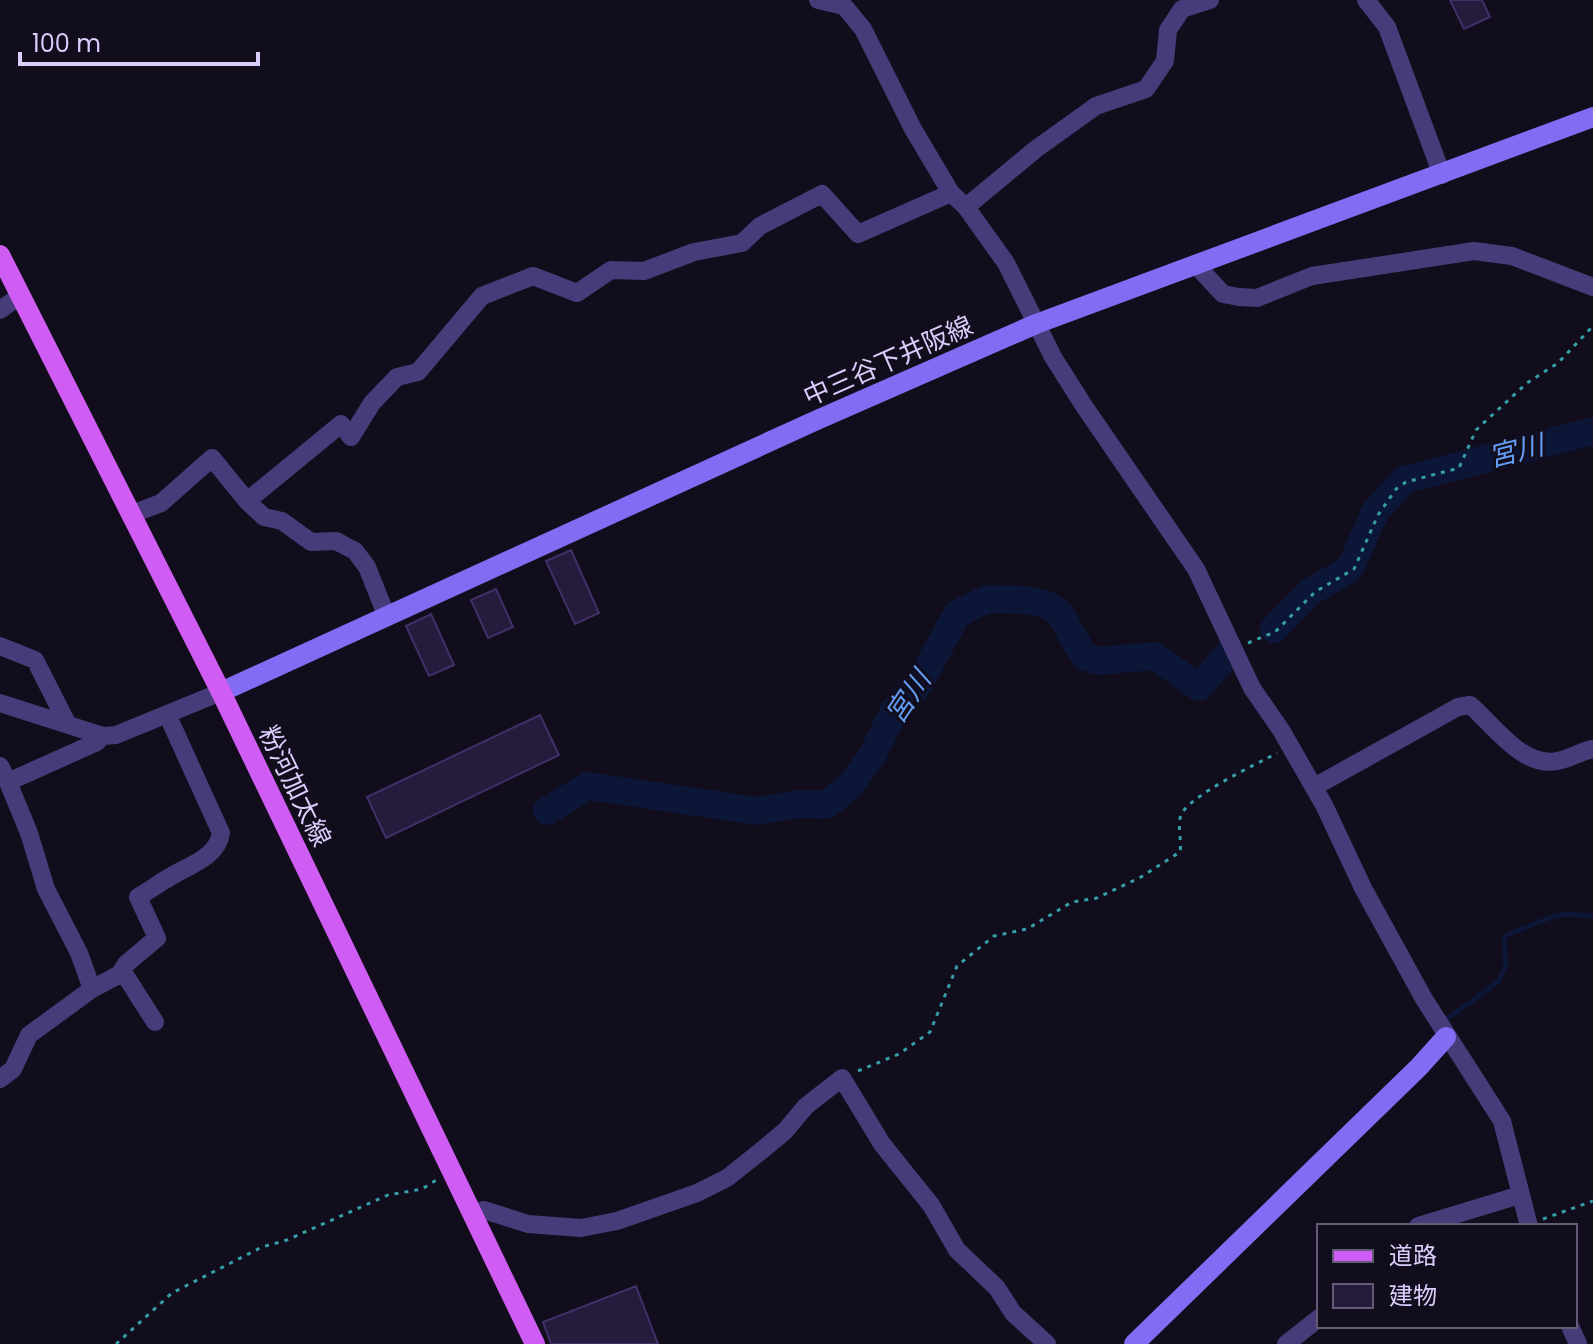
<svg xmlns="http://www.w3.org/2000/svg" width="1593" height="1344" font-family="Poppins,'Noto Sans JP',sans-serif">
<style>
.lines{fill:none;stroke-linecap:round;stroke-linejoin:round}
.stream{stroke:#0c1637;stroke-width:5}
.river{stroke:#0c1637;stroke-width:28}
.building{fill:#261b3d;stroke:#422f67;stroke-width:2}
.path{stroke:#369ea7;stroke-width:3;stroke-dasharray:4 6;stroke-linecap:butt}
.street{stroke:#473c79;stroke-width:18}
.secondary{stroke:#826cf4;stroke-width:20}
.primary{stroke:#d05df3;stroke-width:20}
.labels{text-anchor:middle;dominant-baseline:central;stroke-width:6;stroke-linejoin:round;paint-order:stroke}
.street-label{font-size:26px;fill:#d9cdfb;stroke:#120d1d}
.water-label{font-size:28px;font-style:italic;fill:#639df3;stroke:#120d1d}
</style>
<rect width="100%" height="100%" fill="#120d1d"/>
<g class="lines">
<path class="stream" d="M1444 1021 1498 982 1506 965 1504 940 1507 935 1554 916 1567 914 1593 916"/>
<path class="river" d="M1274 629 1311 591 1345 572 1351 566 1375 512 1404 480 1593 431
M547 811 588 786 757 811 799 804 826 805 851 785 873 754 894 711 919 684 957 614 987 599 1026 600 1045 604 1059 612 1084 656 1098 661 1154 656 1199 687 1228 654"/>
</g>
<path class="building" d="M1450 0H1482L1490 17 1464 29Z
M571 550 599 613 575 624 546 561Z
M496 589 513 627 488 638 471 600Z
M431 614 454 665 429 676 406 626Z
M540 715 559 755 386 838 367 797Z
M636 1286 658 1344H551L543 1322Z"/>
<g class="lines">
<path class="path" d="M1248 643 1275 632 1315 592 1354 569 1378 515 1396 489 1406 482 1459 468 1476 430 1527 383 1558 363 1593 326
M858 1071 899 1054 930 1032 957 966 994 936 1027 929 1072 902 1097 898 1141 877 1180 852C1182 841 1177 825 1181 815 1190 795 1255 765 1277 753
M1543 1219 1593 1201
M116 1344 172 1293 262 1247 287 1240 388 1195 422 1189 438 1179"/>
<path class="street" d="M818 0 844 6 863 29 913 129 951 193 966 207 1006 263 1053 357 1084 406 1196 569 1252 688 1281 730 1324 805 1363 888 1424 999 1502 1121 1529 1226
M1366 0 1387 27 1442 175
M966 207 1036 149 1096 106 1146 89 1165 61 1168 30 1182 9 1210 0
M1195 264 1223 294 1239 297 1257 298 1312 276 1474 251 1512 256 1593 287
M0 310 20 296
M247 501 341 424 351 437 372 403 397 377 418 372 482 296 533 276 577 293 611 270 644 271 694 252 742 243 760 226 822 194 858 234 951 193
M132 514 161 503 212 458 247 501 264 517 282 521 311 542 336 541 355 551 367 567 387 617
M0 646 35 660 67 723
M0 703 103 736 116 735 221 692
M0 766 8 782 97 742 103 736
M1314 787 1458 707 1470 705C1494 725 1522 768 1557 761 1570 759 1581 751 1593 749
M120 974 126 964 157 938 138 897C149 891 159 883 170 877 189 865 217 858 221 833L167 714
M92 989 120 974 125 975 155 1022
M0 1079 13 1069 29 1035 92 989 79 953 46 889 29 833 8 782
M473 1214 484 1210 528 1224 581 1228 617 1221 697 1193 727 1178 761 1151 785 1131 806 1106 842 1078 882 1144 931 1205 957 1250 997 1288 1013 1313 1047 1344
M1418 1226 1520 1195
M1570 1326 1578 1344
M1286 1344 1319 1318"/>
<path class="secondary" d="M221 692 817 420 1036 324 1593 117
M1134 1344 1419 1067 1446 1037"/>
<path class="primary" d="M0 255 221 692 535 1344"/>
</g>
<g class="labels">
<g class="street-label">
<text transform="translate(888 361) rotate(-24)">中三谷下井阪線</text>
<text transform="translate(295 786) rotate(64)">粉河加太線</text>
</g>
<g class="water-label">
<text transform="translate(1516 451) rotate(-14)">宮川</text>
<text transform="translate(908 697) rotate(-56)">宮川</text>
</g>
</g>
<rect x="1317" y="1224" width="260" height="104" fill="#120d1d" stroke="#625a76" stroke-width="2"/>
<rect x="1333" y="1250" width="40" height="12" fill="#d05df3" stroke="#625a76" stroke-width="2"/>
<text x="1389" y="1264" font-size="24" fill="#d9cdfb">道路</text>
<rect x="1333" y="1284" width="40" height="24" fill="#261b3d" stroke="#625a76" stroke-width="2"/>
<text x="1389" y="1304" font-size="24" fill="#d9cdfb">建物</text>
<path d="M20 52v12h238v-12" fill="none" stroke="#d9cdfb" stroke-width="4"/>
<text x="32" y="52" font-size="24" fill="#d9cdfb" stroke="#120d1d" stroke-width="6" paint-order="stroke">100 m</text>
</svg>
